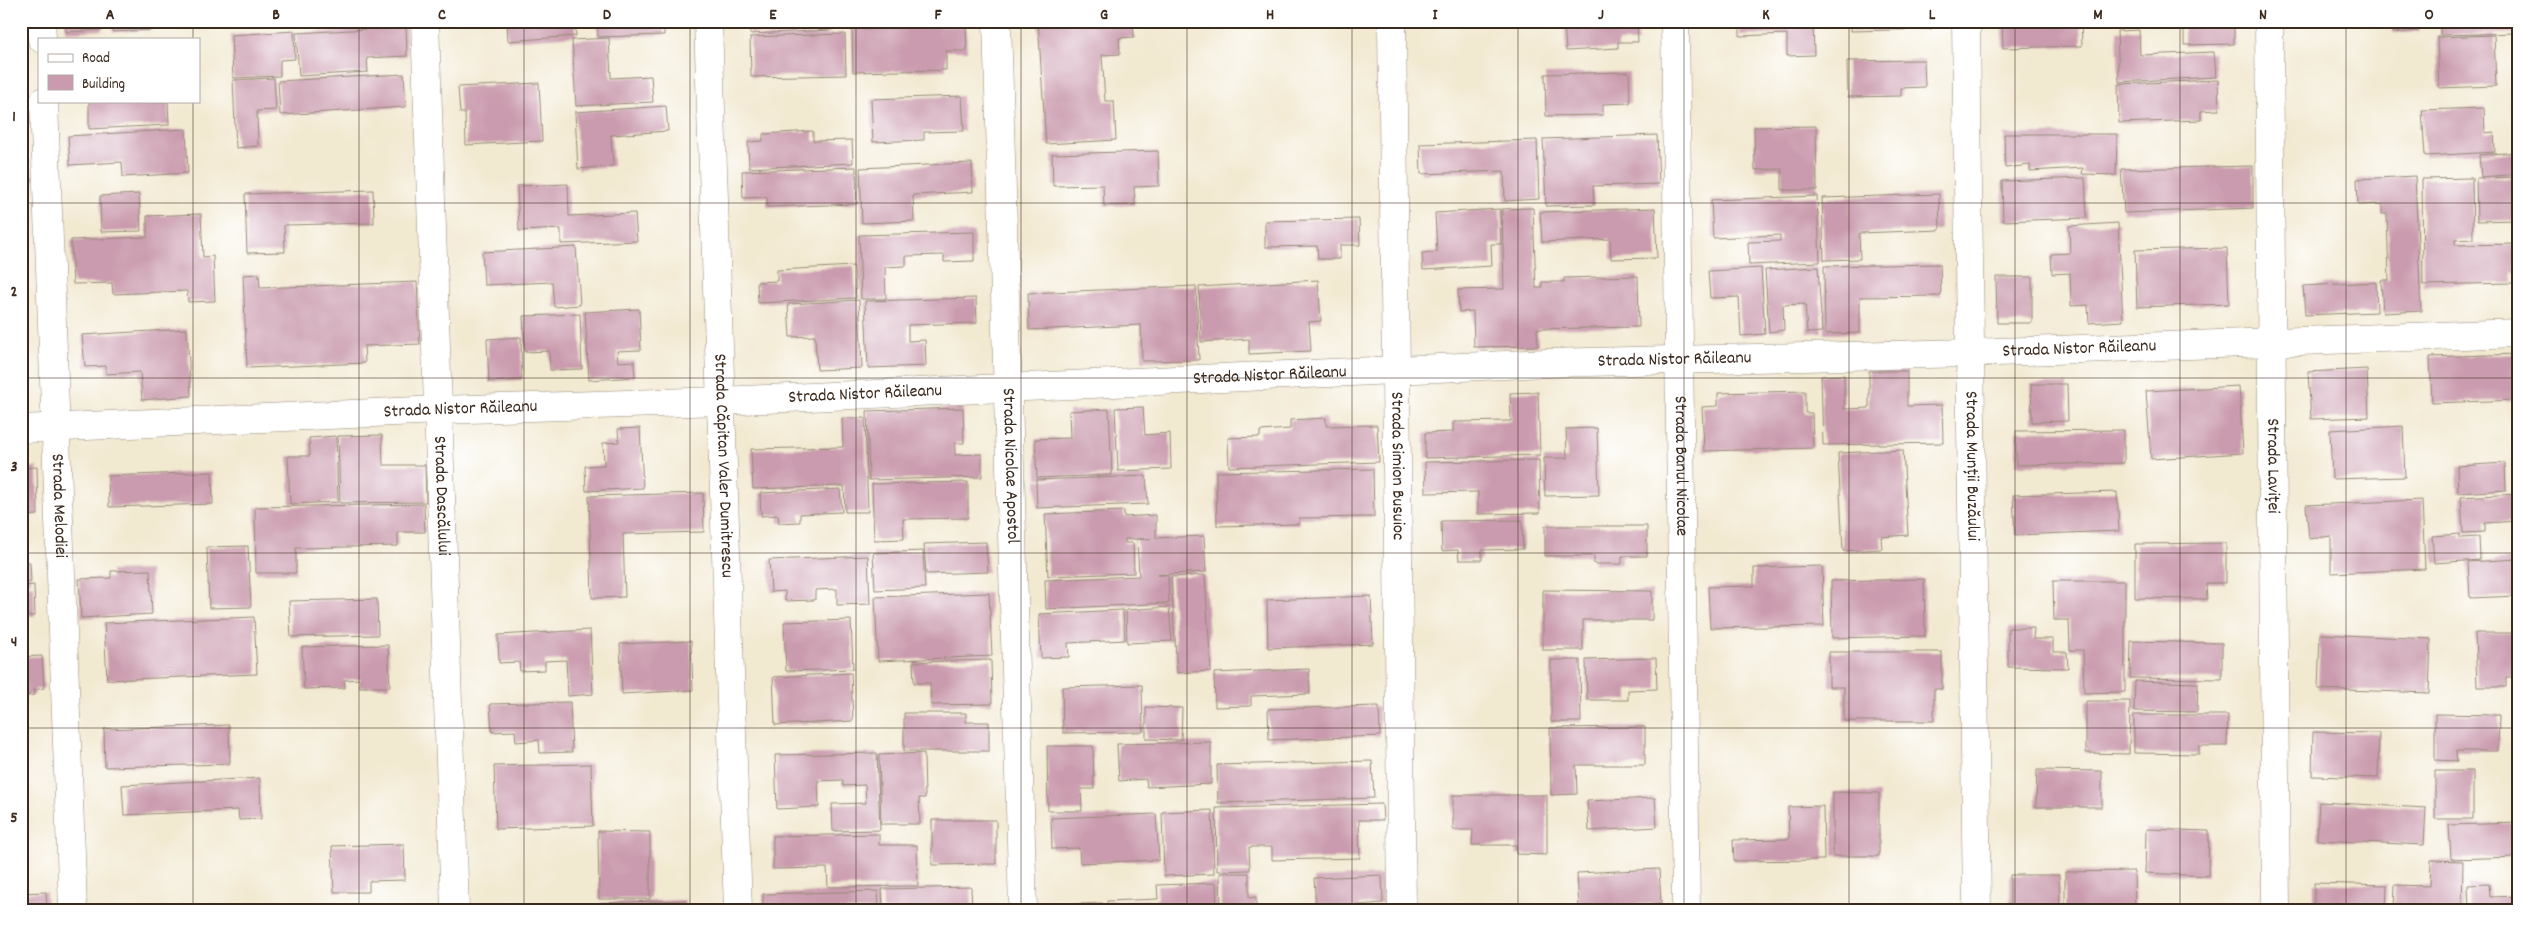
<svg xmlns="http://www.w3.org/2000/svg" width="2539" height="931" font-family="Dekko,sans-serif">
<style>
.building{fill:#ca9bae}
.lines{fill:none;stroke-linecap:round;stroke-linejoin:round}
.street-casing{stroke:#968a78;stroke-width:29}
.street{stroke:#fff;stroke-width:28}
.grid{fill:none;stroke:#3b2a1e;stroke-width:1;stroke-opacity:0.55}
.labels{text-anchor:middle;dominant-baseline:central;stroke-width:5;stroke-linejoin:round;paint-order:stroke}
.street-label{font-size:18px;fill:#3b2a1e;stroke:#fff}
.neatline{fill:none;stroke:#3b2a1e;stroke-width:2}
.grid-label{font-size:16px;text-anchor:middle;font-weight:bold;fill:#3b2a1e}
</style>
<rect width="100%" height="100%" fill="#fff"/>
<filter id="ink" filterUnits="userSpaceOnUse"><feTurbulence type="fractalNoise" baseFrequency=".02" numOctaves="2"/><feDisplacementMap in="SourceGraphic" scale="10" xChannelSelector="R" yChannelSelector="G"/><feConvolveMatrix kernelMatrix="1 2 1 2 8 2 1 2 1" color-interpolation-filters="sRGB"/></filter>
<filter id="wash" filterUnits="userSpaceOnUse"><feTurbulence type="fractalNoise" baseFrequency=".0096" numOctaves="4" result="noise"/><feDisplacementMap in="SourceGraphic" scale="20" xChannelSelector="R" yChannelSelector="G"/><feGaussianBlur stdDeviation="1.12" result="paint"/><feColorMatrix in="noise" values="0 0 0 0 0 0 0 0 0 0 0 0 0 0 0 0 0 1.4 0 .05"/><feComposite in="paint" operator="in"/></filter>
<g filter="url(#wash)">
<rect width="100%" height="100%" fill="#f2e9d1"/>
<g id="blocks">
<path class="building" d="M65 21H151V30L113 32 112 26H102V30L66 32Z
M507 21H575L576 36 508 41Z
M597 21H664V35L598 37Z
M749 21H831L832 30 750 34Z
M1038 21H1133L1134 37 1119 38 1120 54 1102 55 1105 101H1114L1116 140 1046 144Z
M1564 21H1637L1638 42H1618V48L1566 51Z
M1740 21H1813L1814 55 1787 56V34L1740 36Z
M1851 21H1931V29L1851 31Z
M2002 21H2081L2082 46 2003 48Z
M2234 21V44L2184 45V22Z
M2392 21H2418L2419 31 2393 33Z
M2440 21H2518V33L2440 35Z
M966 26 967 51H946V70L853 72 852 29Z
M406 27 407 56 367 58 368 72 299 76 296 33Z
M2139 30 2140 55 2214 52 2216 77 2119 82 2117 31Z
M294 31 295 59 280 60V76L233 78 231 35Z
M845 34 846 75 751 77 750 37Z
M2494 35 2496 86 2439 88 2437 37Z
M609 38 611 78 651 76 653 102 576 106 572 40Z
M1924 60 1925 87 1901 88V96L1848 97 1847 61Z
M1629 72 1630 103 1603 104V115L1546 116 1545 74Z
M404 74 406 107 280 115 278 81Z
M274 78 276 110 257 111 258 146 236 148 233 80Z
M2218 80 2219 110 2201 111V120L2119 123 2118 84Z
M539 83 542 141 466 145 465 113H460L458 87Z
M962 96 964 131 924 132V140L873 142 871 99Z
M89 101H168L169 125 89 129Z
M666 106 668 131 611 135 613 166 578 169 575 112Z
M2484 108 2485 133 2494 132 2495 152 2425 156 2422 110Z
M1816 126 1817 190H1782V169L1755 170 1754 127Z
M186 129 188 173 123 177 122 162 70 165 68 136Z
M813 131V141L852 140 853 163 749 168 748 142 763 141V134Z
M2004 134H2117L2116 175 2082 174 2083 168 2030 171V165L2005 168Z
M1657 135 1659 184 1593 186 1594 205 1546 206 1543 139Z
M1537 140 1539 199 1505 201 1504 171 1421 174 1420 144Z
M1158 151 1159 186 1134 187 1135 205 1104 206 1103 185 1053 186 1052 154Z
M2518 152V174L2481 177 2479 155Z
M972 163 973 192 913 195 914 221 862 223 860 168Z
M2253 166V208L2124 213 2121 169Z
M856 167 857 204 767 207V197L743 198 742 171Z
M2415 176 2421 311 2383 313 2381 280H2389L2387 214H2382V204L2358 205 2357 179Z
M2518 177V220L2477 221 2476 178Z
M2085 178 2087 218 2003 221 2002 181Z
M2472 178 2473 239 2455 240V245L2518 244V272H2513V283L2423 285 2422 179Z
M568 184 569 216 635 213 637 241 561 244V229L519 231 517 186Z
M373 190 374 223 284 225 285 252 247 253 245 194Z
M139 194 141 231 101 232 100 196Z
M1939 194 1940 230 1859 233 1860 259 1824 260 1822 198Z
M1817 196 1820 262 1749 265 1748 242 1780 241V235L1713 238 1711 200Z
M1533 208 1536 288H1542V282H1564V278L1638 276 1639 327 1537 329 1538 346 1474 347 1473 311 1459 312 1458 290 1504 289 1502 209Z
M1655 208 1657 258 1611 259 1610 239 1542 242 1540 212Z
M1500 209 1501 244H1491L1492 266 1423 270 1422 253 1437 252 1435 213Z
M201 214 203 257 213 256 215 301 188 302 187 291 113 294 112 283 73 284 71 240 147 237V216Z
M1359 219 1360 245H1340V259H1318L1317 246 1265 247V221Z
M2118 223 2123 321 2089 323 2088 305 2071 306 2070 273 2052 274 2051 254 2070 253 2069 226Z
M974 232V261L944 262V255L906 256V266L885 267 886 299H861L859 235Z
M576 247 580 305 554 307 552 282 484 285 482 252Z
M2227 248 2229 304 2137 307 2135 250Z
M1940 264 1941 296 1860 297V333L1825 334 1824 266Z
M854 266 856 298 758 303 757 282 777 281V270Z
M1818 267 1822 332 1807 333 1805 304 1783 305 1784 330 1769 332 1765 270Z
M1761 268 1765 334 1741 336 1739 297 1710 298 1708 271Z
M259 274 260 288 417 282 420 344 364 346 365 363 247 368 243 275Z
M1996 277H2032V323H1997Z
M1318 280 1321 321 1309 322 1311 351 1249 354V339L1201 342 1199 287Z
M2376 282 2377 312 2305 315 2303 286Z
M1196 286 1199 360 1142 361 1141 325 1029 330 1028 293Z
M976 298 977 323 908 325V341L925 340 926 366 868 368 865 301Z
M859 300 862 368 817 370 815 336 790 337 788 304Z
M639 309 641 350 617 351 618 362 634 361 635 377 589 380 585 312Z
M580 314 582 369 550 370 549 351 525 352 523 316Z
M187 329 191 396 142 400 140 372 106 374V366L85 367 82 335Z
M521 337 522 380 489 382 487 339Z
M2518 354V400L2432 403 2430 357Z
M2367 369 2369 417 2311 419 2308 372Z
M1869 371H1907V406L1942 405 1943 443 1823 445 1821 376 1844 375V409L1869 408Z
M2031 384H2067L2068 421 2032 422Z
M2239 386 2243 453 2151 459 2146 391Z
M1805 391V413H1812L1813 448 1704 451 1702 407 1718 406V393Z
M1538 392 1540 455 1425 458V433L1453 432V422L1511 421 1510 393Z
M1143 407 1145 435 1170 433 1171 469 1118 471 1115 408Z
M963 408 964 443H955V455L982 454V477L869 480 867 411Z
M1109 409 1112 475 1037 478 1035 439 1070 438 1069 411Z
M842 418H865L868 512H845L844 486 753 489 751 449 843 447Z
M1326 418V426L1377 425 1379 462 1229 467 1228 438 1260 437V431L1290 429V420Z
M2403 426 2405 477 2332 479 2330 430Z
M640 428 643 488 586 491 585 466 604 465 603 443 619 442 618 429Z
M1597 428 1599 495 1545 496 1544 458H1567L1566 429Z
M2124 430V463L2016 465V431Z
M382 435 383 465H425L426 502 340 503 338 436Z
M336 436 338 502 290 504 288 456H310L309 438Z
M1903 450 1908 535 1881 537 1882 549 1843 551 1838 453Z
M1539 460 1540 513 1478 514V492L1426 493 1425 462Z
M2505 463 2506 490 2458 493 2457 466Z
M37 467 38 515 21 516V468Z
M1373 469 1374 517 1299 518V524L1217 526 1216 472Z
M212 472 213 504 109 507 108 476Z
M1146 476 1148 504 1037 508 1036 480Z
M968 482V518L903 519 904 539 874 540 872 484Z
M840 489 842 512 800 514V522L779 523 778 515 761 516 760 493Z
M2117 492 2119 531 2015 535 2013 495Z
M703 493 704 532 623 534 625 597 592 598 589 496Z
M2518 494V521L2485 523V532L2463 533 2461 497Z
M2422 500 2425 569 2331 573V536L2309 539 2306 505Z
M424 504 425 532H398V546L296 548V573H256L255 507Z
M1124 511V517L1156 515V538L1204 536 1206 572 1157 575H1168L1169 603 1046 609 1045 580 1139 576 1137 539H1151H1125V543H1133L1134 573 1048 576 1045 514Z
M1522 520 1523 549 1482 550V560H1459L1458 550 1442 551 1441 521Z
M1545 526H1647V556H1622V564H1594V556H1545Z
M2460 534V538L2479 537 2480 560 2434 563 2432 536Z
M986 542 988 572 926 574 924 544Z
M2226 543V583H2206L2207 599 2135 598V544Z
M248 546 251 607 209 608 207 547Z
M923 551 925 588 875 590 873 553Z
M868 556 870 604 837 605V589L815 590V600L785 601V591L771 592 769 560Z
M2518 559V596L2470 598 2468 562Z
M21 562H30L31 582 21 583Z
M1822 566 1824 626 1710 628 1708 587 1754 586V568Z
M150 570 152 614 81 618 79 579 111 578V571Z
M1205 575 1211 671 1177 673 1171 577Z
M1924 579 1925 636 1832 638 1831 581Z
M2053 581H2125V692L2084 693 2083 650H2070L2069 620H2054Z
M34 585 35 616H21V586Z
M1543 590 1652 591V620H1583V650H1543Z
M989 593 992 656 878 661 875 597Z
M1371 596 1373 644 1268 648 1267 600Z
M377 599 378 635 291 637 289 601Z
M1169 607 1172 641 1127 643 1126 610Z
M1123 610 1125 640 1068 643 1069 657 1041 658 1039 614Z
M254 617 257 674 107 680 104 623Z
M851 620 853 669 786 671 784 622Z
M2008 628H2034L2033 639H2053V652H2067L2068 668 2008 667Z
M590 630 593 694 568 696 566 660 545 661V670L520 671 519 662 499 663 498 635Z
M2475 633H2518V677H2506V687H2477Z
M2320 634 2431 639 2429 693 2318 689Z
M691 641 693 690 622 694 620 644Z
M2131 641 2222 643V679L2130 678Z
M388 645 390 687H360V679L344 680 345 688 304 689 302 647Z
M1829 652H1942V689H1934V721H1844V687H1829Z
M42 656 44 688 34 690 35 695 21 696V657Z
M1656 658 1657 689 1628 690V700H1587L1586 660Z
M991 660 992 704 931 705 930 683H914L913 662Z
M1551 660H1580L1581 722H1551Z
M1309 669 1310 694 1251 696V706L1215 707 1214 673Z
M851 673 853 721 775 725 773 677Z
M2135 681 2198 683 2197 712 2134 711Z
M1142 685 1143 732 1063 733 1062 687Z
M2086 701H2130L2129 754 2086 753Z
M570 702 572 752 540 753 539 740 516 742 515 731 492 732 490 704Z
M1379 706 1380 736 1269 740 1268 709Z
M1146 707 1182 708 1181 740 1146 739Z
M904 713H966V722H989V751H904Z
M2435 714 2499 715 2498 751H2456L2457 761 2435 760Z
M2134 715H2228L2227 746H2199V754L2134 753Z
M229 725 230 764 105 767 104 729Z
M1645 727V765H1576L1577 794 1551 795 1550 728Z
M2313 732 2379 733 2378 778 2312 776Z
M1211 742V784L1147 787 1146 779 1119 781 1117 744Z
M1047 746H1093L1094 789H1081L1082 811H1048Z
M877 753 880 830 833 831 832 804 866 803 865 785 843 786V780L818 781 819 807 777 809 775 755Z
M924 753 925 798H919L920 824H881L879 755Z
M1372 761 1374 798 1218 803 1217 765Z
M591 764 593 826 496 829 494 766Z
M2037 770 2102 771V807H2036Z
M2435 771H2473V819H2435Z
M260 778 261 819 239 820 238 810 124 815 122 785Z
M1833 792 1879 793V856H1833Z
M1453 795H1547V855L1516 854V845H1472L1473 830H1453Z
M1655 798 1657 827 1589 831 1587 801Z
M2319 802 2426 808 2424 845 2317 840Z
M1382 804 1383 820H1359L1360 858 1272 860V847H1249L1250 870 1217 871 1216 808Z
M1823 806 1824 860 1734 861 1733 840 1789 839 1788 807Z
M1212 810 1214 874 1164 876 1162 812Z
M1156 814 1159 860 1080 863 1079 848 1052 849 1051 818Z
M932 820H996V864L932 865Z
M2518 823V857L2451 859 2449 825Z
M2146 829 2209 831 2208 876 2145 873Z
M598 831 650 832V899H599Z
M879 834V845H917L918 886 828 887 827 868 773 869V836Z
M404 844 405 880 369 881V892H334L332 846Z
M2431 860 2463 861 2462 910H2394L2395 885 2430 886Z
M1659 869 1661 903 1579 908 1577 873Z
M2134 871 2135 910H2065V872Z
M1220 873H1249V898L1256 897V910H1221Z
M1382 875 1383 903 1358 905 1359 910H1316L1314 878Z
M2010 875H2059L2060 910H2010Z
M1216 883 1217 910H1107V901L1158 899 1157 885Z
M2314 883 2387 885 2386 910H2314Z
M2489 884 2490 897 2518 896V910H2469L2468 885Z
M971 887 972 910H883L882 889Z
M878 891 879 910H763V894Z
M46 892 47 910H21V893Z
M685 900V910H600V903Z
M1102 903V910H1054V905Z"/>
</g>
</g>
<g filter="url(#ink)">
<use href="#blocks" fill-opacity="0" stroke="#968a78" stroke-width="1"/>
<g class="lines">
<g class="street-casing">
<g id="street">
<path d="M41 21 42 39"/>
<path id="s1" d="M425 21 455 910"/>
<path id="s2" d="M708 21 738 910"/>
<path id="s3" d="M997 21 1023 910"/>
<path id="s4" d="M1392 21 1402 910"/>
<path id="s5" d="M1675 21 1686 910"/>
<path id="s6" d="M1966 21 1977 910"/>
<path id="s7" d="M2269 21 2276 910"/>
<path id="s8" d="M44 101 73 910"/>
<path id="s9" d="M21 429 439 410 721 401 1547 363 1970 353 2518 333"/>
</g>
</g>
<use href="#street" class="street"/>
</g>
</g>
<path class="grid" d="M193 21V39M359 21V910M524 21V910M690 21V910M856 21V910M1021 21V910M1187 21V910M1352 21V910M1518 21V910M1684 21V910M1849 21V910M2015 21V910M2180 21V910M2346 21V910M193 101V910M21 203H2518M21 378H2518M21 553H2518M21 728H2518"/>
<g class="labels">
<g class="street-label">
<text stroke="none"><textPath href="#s9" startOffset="2060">Strada Nistor Răileanu</textPath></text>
<text stroke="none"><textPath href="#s9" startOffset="1655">Strada Nistor Răileanu</textPath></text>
<text stroke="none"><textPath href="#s9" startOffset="1250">Strada Nistor Răileanu</textPath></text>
<text stroke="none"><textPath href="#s9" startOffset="845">Strada Nistor Răileanu</textPath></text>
<text stroke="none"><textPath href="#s9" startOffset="440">Strada Nistor Răileanu</textPath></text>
<text stroke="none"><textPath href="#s3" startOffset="445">Strada Nicolae Apostol</textPath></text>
<text stroke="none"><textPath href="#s4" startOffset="445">Strada Simion Busuioc</textPath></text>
<text stroke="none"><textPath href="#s7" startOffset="445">Strada Laviței</textPath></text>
<text stroke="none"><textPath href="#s2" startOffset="445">Strada Căpitan Valer Dumitrescu</textPath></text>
<text stroke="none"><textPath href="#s5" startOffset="445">Strada Banul Nicolae</textPath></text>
<text stroke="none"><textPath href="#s6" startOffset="445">Strada Munții Buzăului</textPath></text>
<text stroke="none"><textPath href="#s1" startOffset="475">Strada Dascălului</textPath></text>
<text stroke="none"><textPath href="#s8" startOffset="405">Strada Melodiei</textPath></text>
</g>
</g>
<rect width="2539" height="931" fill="none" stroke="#fff" stroke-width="55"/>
<rect x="38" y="38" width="162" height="65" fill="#ffffff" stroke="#b1aaa5"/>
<rect x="48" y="54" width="25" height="8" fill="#ffffff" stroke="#b1aaa5"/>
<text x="82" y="62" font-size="15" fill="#3b2a1e">Road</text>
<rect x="48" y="75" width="25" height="15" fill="#ca9bae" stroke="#b1aaa5"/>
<text x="82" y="88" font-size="15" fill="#3b2a1e">Building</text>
<rect x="28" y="28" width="2484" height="876" class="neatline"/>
<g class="grid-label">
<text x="110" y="19">A</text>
<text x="276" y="19">B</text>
<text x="442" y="19">C</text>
<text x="607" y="19">D</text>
<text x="773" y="19">E</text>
<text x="938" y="19">F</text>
<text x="1104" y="19">G</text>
<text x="1270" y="19">H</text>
<text x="1435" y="19">I</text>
<text x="1601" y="19">J</text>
<text x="1766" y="19">K</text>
<text x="1932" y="19">L</text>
<text x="2098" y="19">M</text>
<text x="2263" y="19">N</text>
<text x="2429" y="19">O</text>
<text x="14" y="121">1</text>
<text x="14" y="296">2</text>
<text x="14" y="471">3</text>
<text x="14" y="646">4</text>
<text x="14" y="822">5</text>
</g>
</svg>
